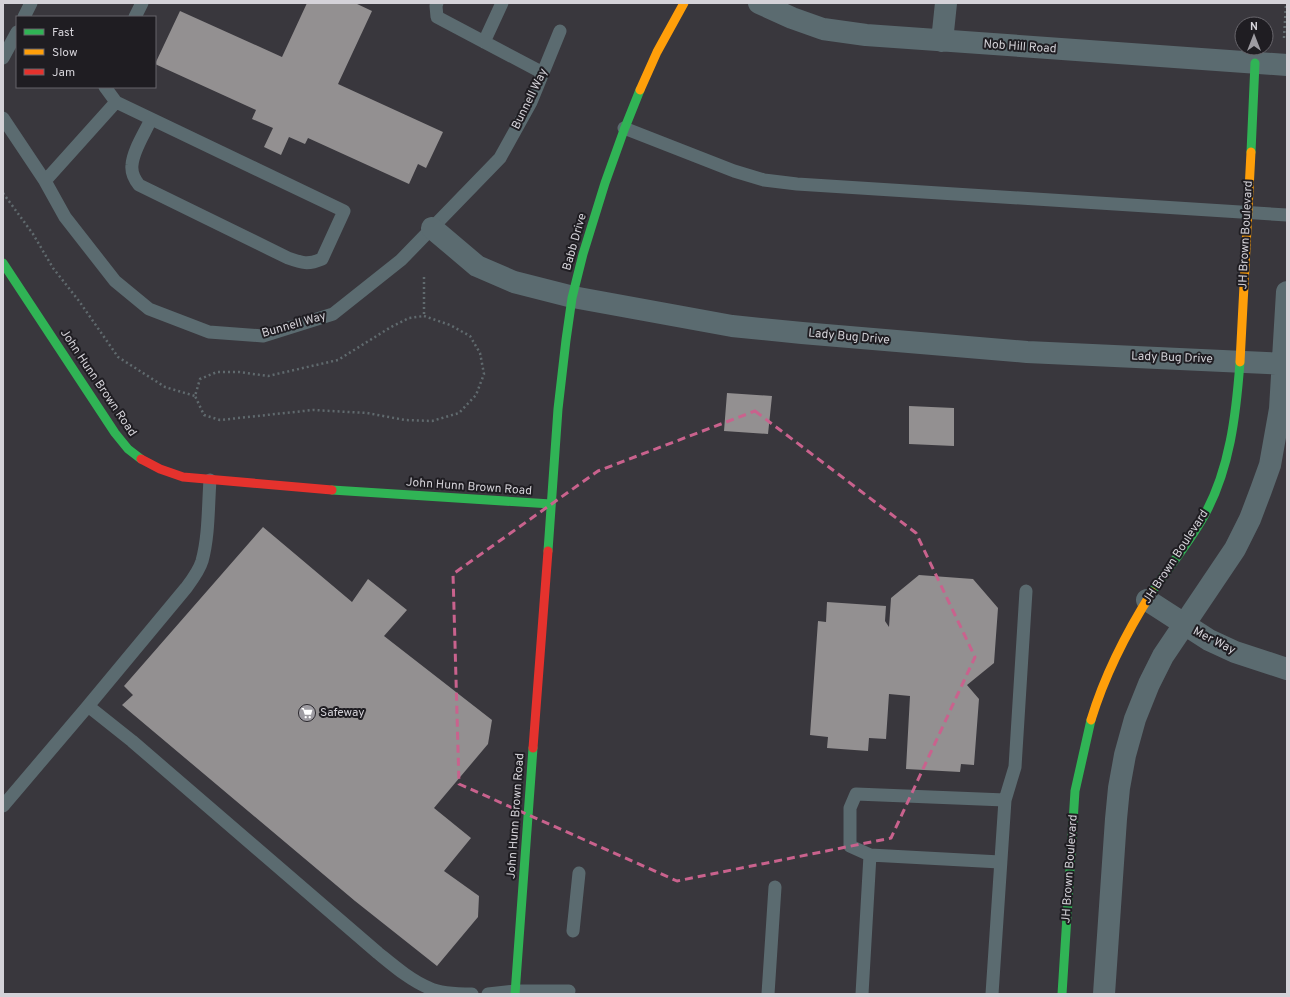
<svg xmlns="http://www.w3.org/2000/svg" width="1290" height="997" font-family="Overpass,sans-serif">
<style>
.building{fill:#939091}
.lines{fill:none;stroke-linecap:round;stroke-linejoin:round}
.path{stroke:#606a6e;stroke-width:2.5;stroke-dasharray:2 3;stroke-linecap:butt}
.lane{stroke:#5b6b70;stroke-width:13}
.street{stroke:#5b6b70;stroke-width:22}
.fast{stroke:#30b455;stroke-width:9}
.slow{stroke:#ff9f0a;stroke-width:9}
.jam{stroke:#e5322d;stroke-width:9}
.marked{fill:none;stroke:#c9628d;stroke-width:3;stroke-dasharray:8 5;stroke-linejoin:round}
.labels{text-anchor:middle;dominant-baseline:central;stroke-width:4;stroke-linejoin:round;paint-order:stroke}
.street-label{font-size:12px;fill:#d4d2d8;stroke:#1f1d22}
.poi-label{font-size:12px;fill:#d4d2d8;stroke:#1f1d22;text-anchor:start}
</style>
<rect width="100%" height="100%" fill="#39373d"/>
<path class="building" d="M307 3H355L372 11 338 84 443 132 426 168 418 164 409 184 308 138 305 144 289 137 281 155 264 147 273 128 252 119 256 110 155 64 180 11 282 57Z
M727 393 772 396 768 434 724 431Z
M909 406 954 408V446L909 444Z
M263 527 352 602 368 579 407 610 384 636 492 720 488 744 434 808 471 838 444 871 479 896 478 917 437 966 355 901 122 705 133 695 124 686Z
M919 575 973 579 998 608 994 663 967 685 979 699 974 765 961 764 960 772 906 769 910 696 889 694 886 739 869 738 868 751 827 748 828 737 810 735 818 621 826 622 827 602 886 606 885 621 889 627 891 598Z"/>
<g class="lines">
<path class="path" d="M1284 38 1286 3
M3 193 33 234 53 268 79 301 118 357 165 387 195 396
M424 277V316
M424 316 450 325 470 336 480 353 484 374 476 395 459 413 432 421 405 420 367 413 313 410 220 420 204 415 195 396 200 379 217 372H239L268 376 338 360 391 327 409 318Z"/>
<path class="lane" d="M437 3 436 6 437 17 543 73
M24 17 31 3
M135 17 142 3
M484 42 502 3
M3 58 17 32
M105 87 116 102
M3 118 45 181 65 217 115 281 149 309 209 332 263 336 333 314 401 260 500 158 531 102 560 31
M624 128 734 171 764 180 797 184 1287 215
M45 181 116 102 344 211 322 259C308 265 302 263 288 258L139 185C135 180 131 173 132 165 133 150 145 133 151 119
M210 480C208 507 209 535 202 561 199 571 192 580 186 588L88 706 132 741 378 953C394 966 410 980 429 988 441 994 460 994 472 994
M1005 800 1015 767 1026 591
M3 806 88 706
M870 855 1000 862
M573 931 579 873
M488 994 516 991H569
M768 994 775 887
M862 994 870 855 850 846V808L856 794 1005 800 992 994"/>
<path class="street" d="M759 3 792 18 823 29 866 35 1287 65
M942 41 946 3
M432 228 477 266 514 282 573 297 732 326 802 333 1027 352 1287 364
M1147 600 1209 640 1235 652 1287 669
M1104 994 1116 819 1119 788 1125 755 1135 719 1149 684 1163 656 1235 549 1250 519 1261 490 1270 465 1280 409 1287 292"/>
<path class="fast" d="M1251 152 1255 63
M3 263 115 433 128 449 141 459
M332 490 551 504
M548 551 558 409 566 340 572 298 583 254 605 183 624 130 640 90
M1152 592C1169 567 1189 543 1204 516 1230 469 1236 415 1240 362
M515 994 533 748
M1062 994 1075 791 1091 720"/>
<path class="slow" d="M640 90 657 52 684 3
M1240 362 1251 152
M1091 720C1105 674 1126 633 1152 592"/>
<path class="jam" d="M141 459 160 469 183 477 332 490
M533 748 548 551"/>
</g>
<path class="marked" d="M755 411 916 533 975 657 891 838 677 881 459 784 453 574 598 471Z"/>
<defs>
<g id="supermarket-disc" transform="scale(0.9)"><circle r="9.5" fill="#9e9ca2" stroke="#1f1d22"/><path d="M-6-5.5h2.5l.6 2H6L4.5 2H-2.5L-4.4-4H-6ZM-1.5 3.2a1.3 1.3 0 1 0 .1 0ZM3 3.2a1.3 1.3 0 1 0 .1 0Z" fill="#fff"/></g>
</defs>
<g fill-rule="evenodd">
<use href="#supermarket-disc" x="307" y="713"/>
</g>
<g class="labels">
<g class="street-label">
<text transform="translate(1020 47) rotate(4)">Nob Hill Road</text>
<text transform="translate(530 99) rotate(-64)">Bunnell Way</text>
<text transform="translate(1246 235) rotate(-87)">JH Brown Boulevard</text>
<text transform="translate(575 242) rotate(-74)">Babb Drive</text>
<text transform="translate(294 325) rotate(-16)">Bunnell Way</text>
<text transform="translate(849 337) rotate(5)">Lady Bug Drive</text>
<text transform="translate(1172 358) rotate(2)">Lady Bug Drive</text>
<text transform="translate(98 383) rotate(56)">John Hunn Brown Road</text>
<text transform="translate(469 487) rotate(4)">John Hunn Brown Road</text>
<text transform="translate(1176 557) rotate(-57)">JH Brown Boulevard</text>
<text transform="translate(1214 641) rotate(27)">Mer Way</text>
<text transform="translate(516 816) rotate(-86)">John Hunn Brown Road</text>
<text transform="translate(1070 869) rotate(-86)">JH Brown Boulevard</text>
</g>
<g class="poi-label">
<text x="320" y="713">Safeway</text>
</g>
</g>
<rect width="1290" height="997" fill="none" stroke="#d4d2d8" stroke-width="8"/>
<rect x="16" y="16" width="140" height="72" fill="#1f1d22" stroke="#67656b"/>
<rect x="24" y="29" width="20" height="6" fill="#30b455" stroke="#67656b"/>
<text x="52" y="36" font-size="12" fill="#d4d2d8">Fast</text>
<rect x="24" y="49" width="20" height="6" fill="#ff9f0a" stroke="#67656b"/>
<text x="52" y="56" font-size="12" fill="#d4d2d8">Slow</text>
<rect x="24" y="69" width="20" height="6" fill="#e5322d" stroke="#67656b"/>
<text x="52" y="76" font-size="12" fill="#d4d2d8">Jam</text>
<g transform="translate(1254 36)"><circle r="19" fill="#1f1d22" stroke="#67656b"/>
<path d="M0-3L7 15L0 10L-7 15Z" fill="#9e9ca2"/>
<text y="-6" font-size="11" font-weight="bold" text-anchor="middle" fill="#d4d2d8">N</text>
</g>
</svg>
